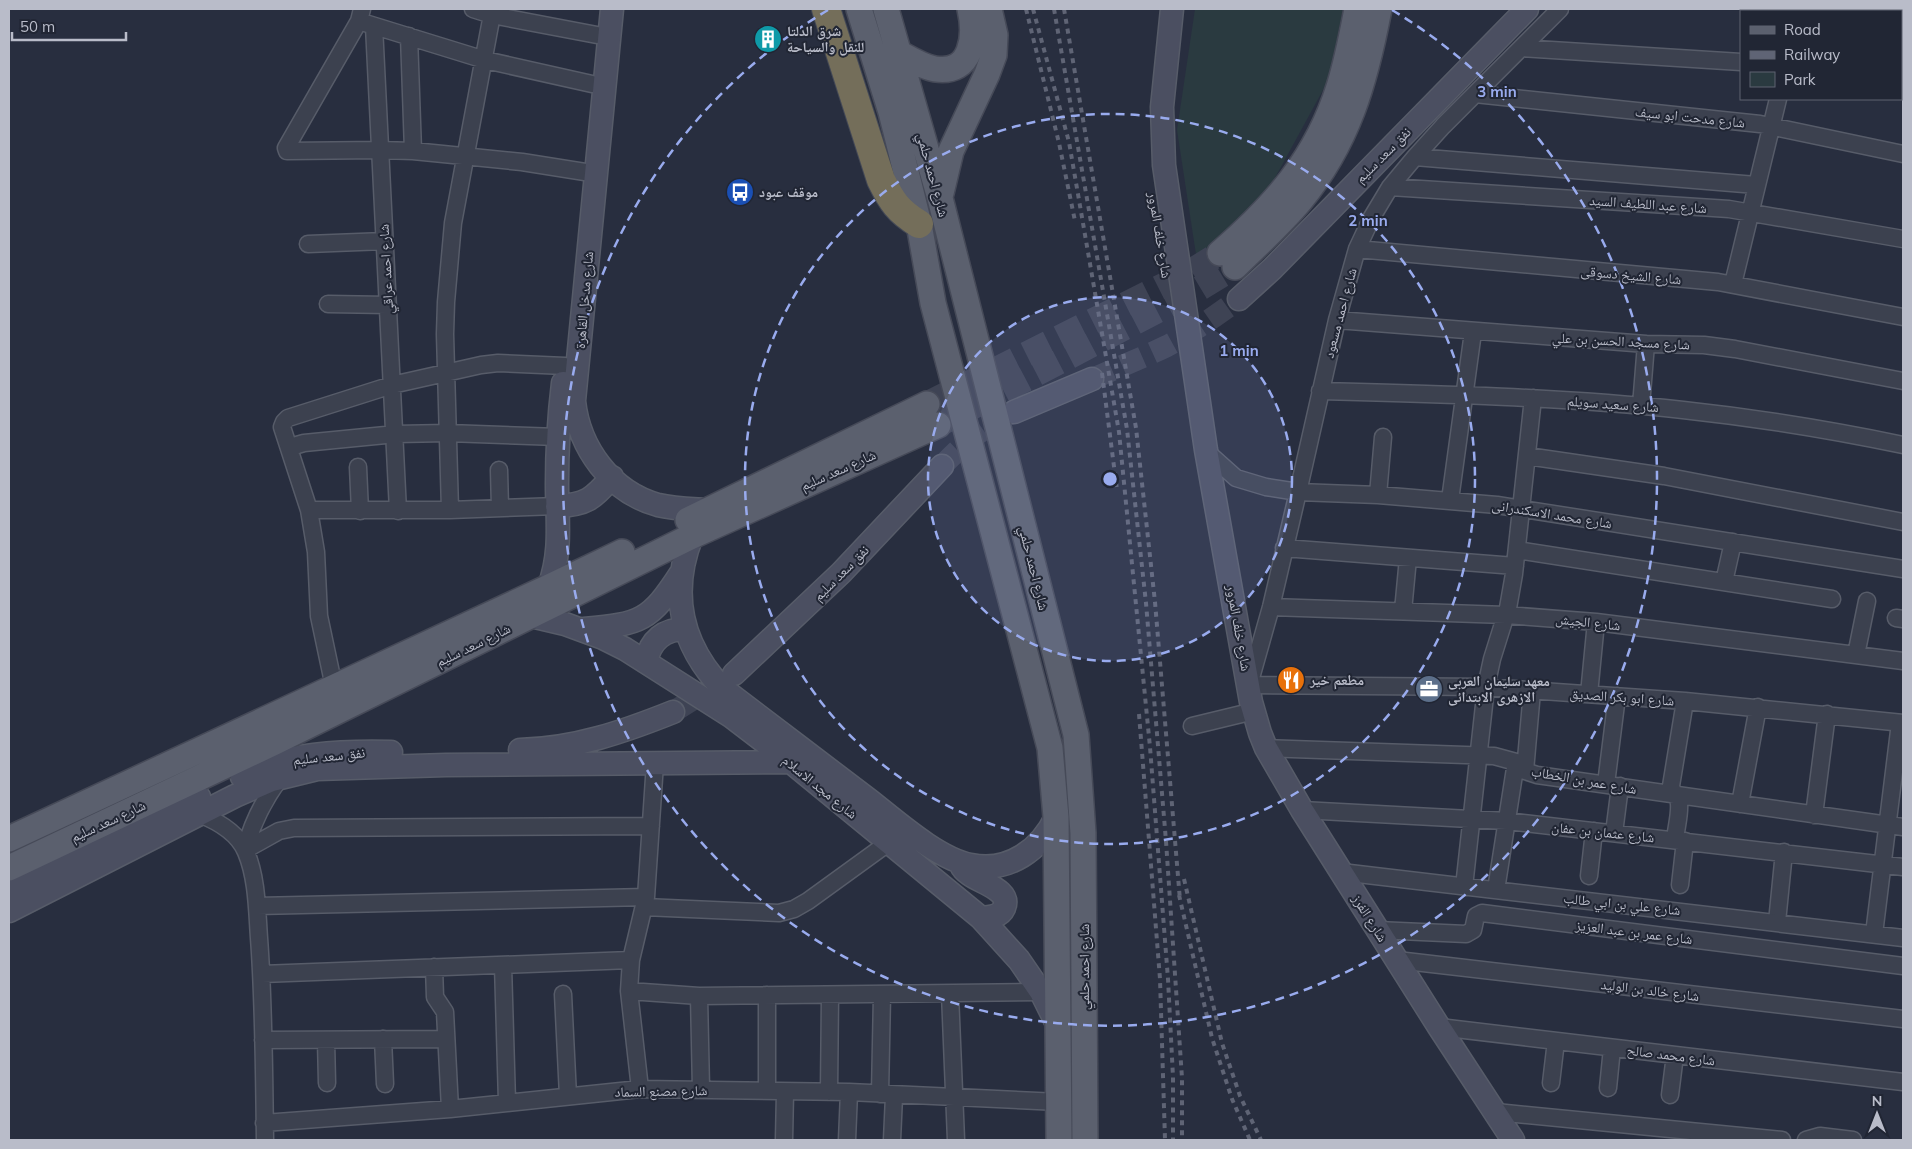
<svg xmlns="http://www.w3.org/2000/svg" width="1912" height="1149" font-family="Mulish,'Noto Naskh Arabic',sans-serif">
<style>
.green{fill:#2a3a40}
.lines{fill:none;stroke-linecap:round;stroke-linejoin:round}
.secondary-tunnel{stroke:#3e4354;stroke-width:22;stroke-dasharray:22 11;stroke-linecap:butt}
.primary-tunnel{stroke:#3e4354;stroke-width:25;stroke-dasharray:25 12;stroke-linecap:butt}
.street-casing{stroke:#575c69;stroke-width:19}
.secondary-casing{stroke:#575c69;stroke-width:25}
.primary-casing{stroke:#464a58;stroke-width:28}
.highway-casing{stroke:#444956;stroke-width:30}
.street{stroke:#3c414f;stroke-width:16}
.secondary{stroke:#4b4f61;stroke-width:22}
.primary{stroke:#5b606e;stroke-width:25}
.highway{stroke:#746e5a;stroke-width:28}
.rail{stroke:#5f6475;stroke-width:4;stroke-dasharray:5 5;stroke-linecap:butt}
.ring{fill:none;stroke:#99abee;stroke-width:2.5;stroke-dasharray:9 6}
.labels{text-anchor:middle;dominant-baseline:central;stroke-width:4;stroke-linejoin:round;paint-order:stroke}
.poi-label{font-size:14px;font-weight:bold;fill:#b9bcc9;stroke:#212634;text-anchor:start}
.street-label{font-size:14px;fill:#b9bcc9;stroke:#212634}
.centre{fill:#99abee;stroke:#212634;stroke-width:2.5}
.ring-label{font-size:15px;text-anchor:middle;font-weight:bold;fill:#99abee;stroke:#212634;stroke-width:4;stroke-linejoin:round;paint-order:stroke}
</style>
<rect width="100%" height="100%" fill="#282e3f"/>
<path class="green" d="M1195 9H1343L1329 79 1264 198 1197 261 1177 130Z"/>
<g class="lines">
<path class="secondary-tunnel" d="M1092 379C1117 368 1142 358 1167 346 1192 333 1215 316 1239 299
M942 466C963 444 984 426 1012 413
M673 712 714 686"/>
<path class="primary-tunnel" d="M927 404 1190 272 1220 253
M938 425 1197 290 1235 267"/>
<g class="street-casing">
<path id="street" d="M362 9 359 21 286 148 287 151 380 150 413 151 522 162 585 172
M473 9 492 15 597 35
M1560 9 1443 126 1415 157 1390 187 1372 217 1357 249 1337 320 1298 492 1271 607 1249 685 1486 687 1685 701 1903 723
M1854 9 1868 11
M1799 11V9
M1901 17 1903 18
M365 23 485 60 592 84
M374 26 398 511
M409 36 413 151
M1521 48 1741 62
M1901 88 1903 89
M1475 94 1760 124 1903 154
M1415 157 1756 185
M1390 187 1729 209 1903 239
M308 244 385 241
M1357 249 1718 282 1903 317
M1733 284 1778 99
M328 304 388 305
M1337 320 1646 344 1704 345 1735 349 1903 381
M1320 391C1441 394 1562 397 1683 410 1757 418 1831 430 1903 445
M1641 406 1646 344
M290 450 297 445 304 443 396 434 448 433 558 437
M1208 453 1236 478 1266 487 1298 492 1378 495 1497 505 1903 569
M1527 456 1664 476 1903 522
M358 467 360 511
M499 470 500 508
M1378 495 1383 437
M1450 500 1473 332
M309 510H450L557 506
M450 510 445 334 446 302 453 223 493 9
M1284 548 1515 566
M1517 550 1832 599
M1724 582 1733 542
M1271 607 1506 615 1596 622 1903 661
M1403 611 1408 558
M1896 618 1903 619
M1856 655 1867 601
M334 687 319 616 316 552 309 510 282 427 284 422 288 418 392 385 481 365 498 363 565 366
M1589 694 1596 622
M1192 726 1254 711
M1266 748 1494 756 1516 762 1525 771 1537 775 1903 827
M1525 771 1532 691
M1606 784 1617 696
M1740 804 1758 707
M1302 810 1507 821 1903 867
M199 814C217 821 238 833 246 852 257 878 257 910 259 938 264 1005 264 1073 265 1140
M1814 815 1827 714
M1614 833 1620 786
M1675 840C1676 828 1680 815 1679 804 1679 796 1672 794 1671 786L1685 701
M245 850 279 831 294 828 651 826
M245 850C252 823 263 801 280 778
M1341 872 1903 938
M1589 876 1594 831
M1680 885 1685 841
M1464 887 1486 687 1492 659 1508 608 1514 574 1533 398
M1496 890 1516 762
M257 906 646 897
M644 907 779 913 794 909 808 901 888 843
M1777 922 1784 852
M1377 930 1466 934 1473 930 1476 916 1482 913 1903 966
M1874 934 1900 723
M1397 960 1903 1019
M503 965 507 1102
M434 967 435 997 445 1012 450 1109
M262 974 631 960
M629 991 699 996 1041 992
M563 994 568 1096
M950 994 956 1140
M699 996 701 1089
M1439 1027 1903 1082
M383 1039 385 1084
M263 1040 446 1039
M326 1040 327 1083
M1551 1083 1556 1041
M1608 1088 1612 1048
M640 1089 629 991 631 960 646 897 655 763
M767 1091V995
M829 1092 830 996
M880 1094 882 995
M1670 1095 1675 1055
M1496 1112 1782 1140
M264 1123 450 1109 640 1089 849 1092 1059 1102
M784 1140 785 1092
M847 1140 849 1092
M892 1140 894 1096
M1806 1140 1820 1136 1853 1140"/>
</g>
<g class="secondary-casing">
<path id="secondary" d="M612 9 574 401C579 448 611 492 658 505 674 509 691 509 708 510
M1172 9 1162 107 1164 165 1206 450 1251 702 1260 733 1266 748 1302 810 1439 1027 1513 1140
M1239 299 1272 269 1527 9
M1014 412 1092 379
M557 506C586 505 593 499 612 477
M692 536C669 594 681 645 723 689 772 726 820 763 869 800 896 821 938 859 971 865 1009 873 1041 849 1056 817
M549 587C562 551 557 521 557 484 557 450 559 416 563 383
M531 616 565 624 603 638 625 649 732 717 791 762 981 918 1019 960 1041 992 1057 1024
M584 629C641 624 650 621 681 573
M646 662C650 640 664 629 686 629
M734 674 841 573 942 466
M520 750C574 749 623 732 673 712
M242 777C251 773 261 767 270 764 307 752 353 751 391 752
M961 865C968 882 1013 886 1004 908 1000 917 990 917 981 918
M9 889 199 797
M9 911 235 796 272 780 317 769 446 765 791 762"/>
</g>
<g class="primary-casing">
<path id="primary" d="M859 9 891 112 919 224 933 303 1050 748 1056 817 1059 1140
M886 9 940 198 1076 735 1083 833 1085 1140
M899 53C910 59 923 67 935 69 973 75 976 35 970 9
M941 193 951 151 987 74 994 55 995 35 989 9
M1220 253C1275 205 1317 158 1339 87 1347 62 1352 35 1357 9
M1235 267C1257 245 1280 225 1300 201 1348 143 1365 82 1379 9
M688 520 927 404
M9 839 549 587 622 552
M9 868 275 742 692 536 938 425"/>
</g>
<g class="highway-casing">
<path id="highway" d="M826 9 881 180C892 202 898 211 919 224"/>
</g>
<use href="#street" class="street"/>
<use href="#secondary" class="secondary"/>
<use href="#primary" class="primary"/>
<use href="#highway" class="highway"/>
<path class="rail" d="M1026 9 1059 143 1075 221
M1033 9 1069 142 1119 432 1150 747 1168 979 1173 1077V1140
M1054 9 1127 429 1146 603 1166 841 1182 1078V1140
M1064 9 1136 428 1155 602 1180 900
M1102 373 1117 490
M1139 714 1160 979 1165 1140
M1184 879 1222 1043 1240 1096 1261 1140
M1179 895 1212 1038 1232 1099 1250 1140"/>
</g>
<circle cx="1110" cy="479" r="182" fill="#99abee" fill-opacity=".12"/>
<g class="ring">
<circle cx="1110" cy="479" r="182"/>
<circle cx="1110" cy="479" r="365"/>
<path d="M1392 10A547 547 0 1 1 828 10"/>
</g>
<defs>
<g id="building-disc" transform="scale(1.4375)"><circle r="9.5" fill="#0f9aa8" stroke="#212634"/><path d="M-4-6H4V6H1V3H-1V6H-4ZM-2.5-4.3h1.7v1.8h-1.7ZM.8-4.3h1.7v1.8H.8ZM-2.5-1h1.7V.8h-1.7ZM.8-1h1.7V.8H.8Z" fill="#fff"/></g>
<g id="bus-disc" transform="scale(1.4375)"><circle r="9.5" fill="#1a4fb4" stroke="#212634"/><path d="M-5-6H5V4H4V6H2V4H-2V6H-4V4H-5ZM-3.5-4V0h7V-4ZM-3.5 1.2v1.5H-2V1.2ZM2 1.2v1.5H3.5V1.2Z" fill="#fff"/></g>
<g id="restaurant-disc" transform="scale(1.4375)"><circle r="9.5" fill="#e8710a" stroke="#212634"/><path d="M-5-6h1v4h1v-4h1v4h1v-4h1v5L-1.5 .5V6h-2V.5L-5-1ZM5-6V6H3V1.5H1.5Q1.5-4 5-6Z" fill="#fff"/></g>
<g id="office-disc" transform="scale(1.4375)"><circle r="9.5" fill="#5c6f8a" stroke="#212634"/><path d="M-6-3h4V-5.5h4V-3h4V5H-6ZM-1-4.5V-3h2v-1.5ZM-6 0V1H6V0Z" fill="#fff"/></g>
</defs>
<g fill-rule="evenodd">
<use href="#building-disc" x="768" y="39"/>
<use href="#bus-disc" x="740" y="192"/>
<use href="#restaurant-disc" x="1291" y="680"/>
<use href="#office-disc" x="1429" y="689"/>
</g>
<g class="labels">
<g class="poi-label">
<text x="787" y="31">شرق الدلتا<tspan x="787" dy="16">للنقل والسياحة</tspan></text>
<text x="759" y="192">موقف عبود</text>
<text x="1310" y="680">مطعم خير</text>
<text x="1448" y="681">معهد سليمان العربى<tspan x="1448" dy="16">الازهرى الابتدائى</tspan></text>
</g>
<g class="street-label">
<text transform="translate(1690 117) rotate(6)">شارع مدحت ابو سيف</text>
<text transform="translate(1383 155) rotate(-45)">نفق سعد سليم</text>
<text transform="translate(933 175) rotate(75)">شارع احمد حلمي</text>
<text transform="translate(1648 204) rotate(4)">شارع عبد اللطيف السيد</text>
<text transform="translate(1160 235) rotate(81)">شارع خلف المرور</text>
<text transform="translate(386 269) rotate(-93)">شارع احمد عراقي</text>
<text transform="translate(1631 275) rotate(5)">شارع الشيخ دسوقى</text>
<text transform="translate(584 300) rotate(-85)">شارع مدخل القاهرة</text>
<text transform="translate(1340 313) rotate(-75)">شارع احمد مسعود</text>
<text transform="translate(1621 341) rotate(3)">شارع مسجد الحسن بن علي</text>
<text transform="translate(1613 404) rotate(4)">شارع سعيد سويلم</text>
<text transform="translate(838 470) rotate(-24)">شارع سعد سليم</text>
<text transform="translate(1552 514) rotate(9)">شارع محمد الاسكندرانى</text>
<text transform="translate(1034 568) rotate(76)">شارع احمد حلمي</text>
<text transform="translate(841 573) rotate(-45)">نفق سعد سليم</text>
<text transform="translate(1588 622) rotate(6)">شارع الجيش</text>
<text transform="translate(1239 628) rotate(80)">شارع خلف المرور</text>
<text transform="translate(473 645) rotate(-26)">شارع سعد سليم</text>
<text transform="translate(1622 697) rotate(4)">شارع ابو بكر الصديق</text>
<text transform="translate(329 756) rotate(-6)">نفق سعد سليم</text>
<text transform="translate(1584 780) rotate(10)">شارع عمر بن الخطاب</text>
<text transform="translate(820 787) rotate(39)">شارع مجد الاسلام</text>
<text transform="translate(108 821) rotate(-25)">شارع سعد سليم</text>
<text transform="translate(1603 832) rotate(6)">شارع عثمان بن عفان</text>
<text transform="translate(1622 904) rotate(6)">شارع علي بن ابي طالب</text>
<text transform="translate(1370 918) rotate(58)">شارع الفرز</text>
<text transform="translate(1634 932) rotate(7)">شارع عمر بن عبد العزيز</text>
<text transform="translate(1084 967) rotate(-90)">شارع احمد حلمي</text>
<text transform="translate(1650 990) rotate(7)">شارع خالد بن الوليد</text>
<text transform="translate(1671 1055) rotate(7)">شارع محمد صالح</text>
<text transform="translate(661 1091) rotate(-1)">شارع مصنع السماد</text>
</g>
</g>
<circle cx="1110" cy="479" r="8" class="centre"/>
<g class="ring-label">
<text x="1497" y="97">3 min</text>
<text x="1368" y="226">2 min</text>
<text x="1239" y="356">1 min</text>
</g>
<rect width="1912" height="1149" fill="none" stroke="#b9bcc9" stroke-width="20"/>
<rect x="1740" y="10" width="162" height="90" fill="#212634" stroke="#5e6270"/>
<rect x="1750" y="26" width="25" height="8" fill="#5b606e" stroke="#5e6270"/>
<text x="1784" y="35" font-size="15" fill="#b9bcc9">Road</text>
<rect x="1750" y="51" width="25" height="8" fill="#5f6475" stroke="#5e6270"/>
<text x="1784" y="60" font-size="15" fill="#b9bcc9">Railway</text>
<rect x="1750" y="72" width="25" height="15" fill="#2a3a40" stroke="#5e6270"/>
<text x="1784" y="85" font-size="15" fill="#b9bcc9">Park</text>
<g transform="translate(1877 1114)" stroke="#212634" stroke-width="4" paint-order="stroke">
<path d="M0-4L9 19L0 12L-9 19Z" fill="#b9bcc9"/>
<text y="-8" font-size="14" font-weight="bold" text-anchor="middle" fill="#b9bcc9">N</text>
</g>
<path d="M12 32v8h114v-8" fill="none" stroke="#b9bcc9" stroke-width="2.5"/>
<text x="20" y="32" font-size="15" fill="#b9bcc9" stroke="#212634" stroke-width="4" paint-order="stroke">50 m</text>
</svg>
